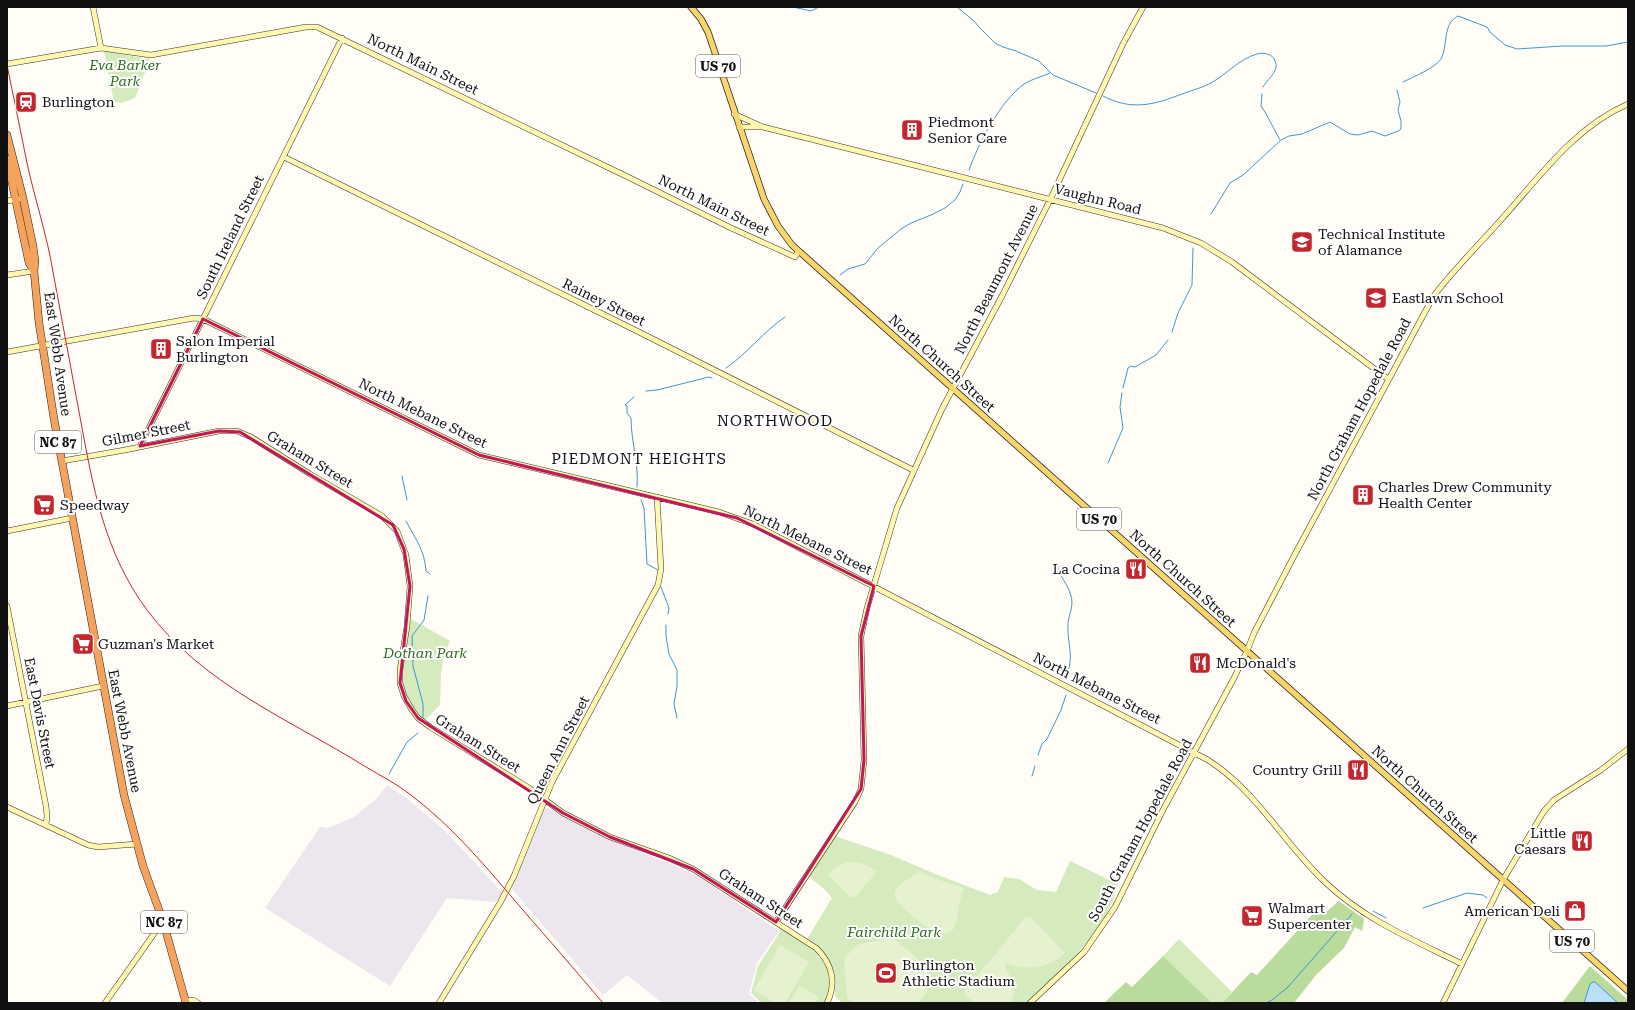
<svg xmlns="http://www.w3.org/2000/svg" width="1635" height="1010" font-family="'Roboto Serif',serif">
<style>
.industrial{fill:#eee6ef}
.green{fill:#d5ebbd}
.forest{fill:#b9dc9c}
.pitch{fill:#e6f2cf}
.water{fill:#b9e0f7;stroke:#3f96cf}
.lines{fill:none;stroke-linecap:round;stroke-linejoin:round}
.stream{stroke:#3f96cf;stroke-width:1}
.secondary-casing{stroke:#333;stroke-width:6}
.primary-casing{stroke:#222;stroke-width:7}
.highway-casing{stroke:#222;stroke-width:8}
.secondary{stroke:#fff6b0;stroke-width:5}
.primary{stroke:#f9d66b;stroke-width:5.5}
.highway{stroke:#f5a25d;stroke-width:7}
.rail{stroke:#c4262e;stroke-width:1}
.marked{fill:none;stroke:#c2185b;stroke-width:3;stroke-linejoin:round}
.labels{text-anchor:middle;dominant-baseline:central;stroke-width:4;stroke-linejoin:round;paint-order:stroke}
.shield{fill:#fff;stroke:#585858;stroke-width:1}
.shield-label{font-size:13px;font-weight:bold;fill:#111}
.street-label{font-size:14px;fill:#111;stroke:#fff}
.park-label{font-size:14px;font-style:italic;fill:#2f6b1f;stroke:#fff}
.poi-label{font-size:14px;fill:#111;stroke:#fff;text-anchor:start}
.neighbourhood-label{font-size:15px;letter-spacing:1px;fill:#111;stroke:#fff}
</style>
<rect width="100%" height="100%" fill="#fffdf5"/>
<path class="industrial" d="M387 785 408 799 445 831 503 893 496 902 447 898 390 986 265 908 320 827 328 828 354 817 376 799Z
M548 808 594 833 671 864 699 877 779 931 757 963 749 994 759 1003H662L627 975 603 995 512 889 543 810Z"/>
<path class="green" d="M104 51 150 59 135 98 122 103 114 102Z
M411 619 450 641 444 656 441 673 440 705 426 719H422C391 685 404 659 411 619Z
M835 836 891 855 933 873 990 895 998 892 1004 877 1019 879 1037 890 1056 892 1070 861 1118 884C1109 928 1060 973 1028 1003H842L835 996C834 990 836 983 835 977 832 959 821 949 807 939L832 898 825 890 808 876 833 838Z
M779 928C810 945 841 963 825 1003H761L751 993 758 966 780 932Z
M1179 939 1232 992 1222 1003H1212L1163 956Z"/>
<path class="forest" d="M1339 901 1364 919 1362 931 1355 927 1344 948 1316 975 1294 1003H1222L1251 972 1257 975 1319 907 1326 912Z
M1163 956 1212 1003H1104L1126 982 1132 987Z
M1590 966 1628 1000V1003H1618L1595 982 1586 995 1584 1003H1562Z"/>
<path class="pitch" d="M847 862 861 863 877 871 856 897H850L828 875 836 867Z
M919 871 936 879 964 888C959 899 958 921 954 928 942 947 906 910 897 902 888 885 911 880 919 871Z
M1025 917H1030L1065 953C1048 969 1026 971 1005 963 1006 966 1006 970 1008 972 1015 987 1016 987 1011 1003H976L965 995V989L996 954Z
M892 938C907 950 940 970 926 993 924 997 920 1000 918 1003H856L847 998 844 958 859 944Z
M780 945 809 962 785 1003H776L754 990Z
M799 986 819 997 816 1003H789Z"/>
<path class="water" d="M1593 982H1595L1618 1003H1584L1590 984Z"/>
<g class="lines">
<path class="stream" d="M793 7 811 11 819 7
M957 7 974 21 980 28 995 43 1003 47 1016 51 1039 61 1053 75 1096 93
M1403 82C1413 77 1435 68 1441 59 1448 47 1442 24 1458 16L1487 27 1490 32 1505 45 1517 49 1562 46H1606L1628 42
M1262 94 1261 106 1265 112 1280 140
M1103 96C1132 111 1153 105 1182 94 1192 90 1202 88 1211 83 1227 74 1239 59 1257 54 1264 52 1273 54 1275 61 1280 71 1267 79 1263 87
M969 170C979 142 1000 102 1024 84 1032 79 1041 77 1050 73
M1211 214 1230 183 1243 175 1281 140 1289 136 1302 134 1330 122 1350 134 1358 135 1372 131 1385 136 1398 131 1401 129V121L1398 110 1400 102 1397 90
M840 275 848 269 865 264 878 248 901 229 911 223 931 215 945 208 955 200 960 192 963 184
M1172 332 1178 313 1192 285 1193 248
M726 368C748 353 763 332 785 317
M1123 388 1128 368 1131 366 1135 367 1156 355 1168 340
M646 391 657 390 709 377 712 378
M634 397 625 405 627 406V413L631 418C631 441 639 464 637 487
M1108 463 1123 428 1120 407 1122 393
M402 476 407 500
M641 500 644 508 647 564 658 570
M406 521C415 538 425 551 426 571L430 574
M1057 563C1058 576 1068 583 1071 596 1074 606 1069 614 1068 623 1067 646 1075 654 1066 678
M661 587 669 608 668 614
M666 625V636L669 654 677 670V686L674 704 677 718
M423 717V704L413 666 412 636 424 620 428 596
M1038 755 1042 744 1047 739 1061 710 1066 695
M389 774 407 742 418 733
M1032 776 1035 766
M1423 908 1467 893 1483 895 1487 898
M1373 911 1386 918
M1266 1003 1272 1000 1288 987 1352 914"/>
<g class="secondary-casing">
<path id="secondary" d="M93 7 101 48
M7 64 101 48 151 55 306 27H317L630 178 729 227 795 257 799 251
M734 114 763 127 1163 228 1201 243 1232 262 1388 379
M739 127H762
M284 157 631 328 913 470
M7 201 18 199
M7 275 34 271
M7 352 194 318 203 319 479 455 719 512 753 524 1208 760C1258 792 1284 844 1326 883 1365 920 1414 940 1462 964
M140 446 342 38
M62 461 125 450 219 431H237L251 437 310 474 382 516 397 531 406 555 410 586 407 626 400 670V683L404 696 412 710 418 718 430 727 529 788 563 813 610 837 669 858 693 869 816 948C832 963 837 983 827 1003
M7 531 72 518
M7 606 46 806 47 816 46 825
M7 706 103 686
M7 807 88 845 98 847 137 844
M776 922 855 802 861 789 864 760 861 636 867 608 897 508 942 409 1003 294 1050 200 1123 44 1143 7
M185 1001 193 1000 198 1003
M105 1003 163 921
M439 1003 500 903 514 876 552 782 658 585 661 569 657 497
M1030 1003 1084 952 1115 907 1164 808 1234 678 1247 651 1254 633 1294 556 1433 297C1453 270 1477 247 1499 222 1538 179 1574 127 1628 104
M1443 1003 1503 880 1544 811 1554 800 1601 770 1628 749"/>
</g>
<g class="primary-casing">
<path id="primary" d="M691 7 701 19 708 32 764 199 778 226 792 245 1628 991"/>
</g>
<g class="highway-casing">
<path id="highway" d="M7 135 23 198 33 246 35 261 34 271 39 323 54 419 124 795 143 866 163 921 186 1003
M7 159 29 263 34 271"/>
</g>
<use href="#secondary" class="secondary"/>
<use href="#primary" class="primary"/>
<use href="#highway" class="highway"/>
<path class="rail" d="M7 65C14 97 20 130 27 163 35 200 47 235 53 272 62 320 71 369 80 417 93 487 104 552 147 610 203 685 289 719 366 767 381 776 397 784 411 795 454 828 487 868 522 909 549 940 576 971 603 1003"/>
</g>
<path class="marked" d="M203 319 479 455 737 518 874 586 861 636 864 760 861 789 776 922 693 869 610 837 563 813 418 718 406 701 400 683 410 586 404 549 393 525 240 432 219 431 140 446Z"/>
<defs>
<g id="station-square" transform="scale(1.15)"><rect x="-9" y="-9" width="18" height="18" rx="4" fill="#c4262e" stroke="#fff"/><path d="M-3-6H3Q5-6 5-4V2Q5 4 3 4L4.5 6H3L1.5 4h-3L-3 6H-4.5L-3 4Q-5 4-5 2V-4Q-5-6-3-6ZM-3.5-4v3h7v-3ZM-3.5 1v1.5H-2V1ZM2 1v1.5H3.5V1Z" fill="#fff"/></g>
<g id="building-square" transform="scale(1.15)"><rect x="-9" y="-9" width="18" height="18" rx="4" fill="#c4262e" stroke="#fff"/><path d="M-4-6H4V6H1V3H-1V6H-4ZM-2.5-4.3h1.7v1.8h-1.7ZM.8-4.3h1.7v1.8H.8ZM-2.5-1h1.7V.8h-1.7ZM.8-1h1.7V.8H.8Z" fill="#fff"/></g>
<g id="school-square" transform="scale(1.15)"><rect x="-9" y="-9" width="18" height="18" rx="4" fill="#c4262e" stroke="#fff"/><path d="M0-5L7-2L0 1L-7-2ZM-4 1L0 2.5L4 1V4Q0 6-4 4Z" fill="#fff"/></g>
<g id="supermarket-square" transform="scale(1.15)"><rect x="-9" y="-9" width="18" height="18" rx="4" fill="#c4262e" stroke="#fff"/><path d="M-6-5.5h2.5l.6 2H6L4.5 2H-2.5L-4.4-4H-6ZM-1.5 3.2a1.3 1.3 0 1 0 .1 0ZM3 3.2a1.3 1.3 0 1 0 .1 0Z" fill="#fff"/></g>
<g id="restaurant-square" transform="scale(1.15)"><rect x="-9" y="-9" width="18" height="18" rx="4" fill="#c4262e" stroke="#fff"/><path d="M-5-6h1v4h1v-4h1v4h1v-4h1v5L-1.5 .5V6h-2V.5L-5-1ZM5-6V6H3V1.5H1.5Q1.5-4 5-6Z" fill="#fff"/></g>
<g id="shop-square" transform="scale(1.15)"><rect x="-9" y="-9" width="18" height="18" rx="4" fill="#c4262e" stroke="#fff"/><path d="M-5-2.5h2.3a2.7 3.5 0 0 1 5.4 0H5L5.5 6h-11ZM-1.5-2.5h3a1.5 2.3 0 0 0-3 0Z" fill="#fff"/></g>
<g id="stadium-square" transform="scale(1.15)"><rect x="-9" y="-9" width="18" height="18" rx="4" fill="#c4262e" stroke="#fff"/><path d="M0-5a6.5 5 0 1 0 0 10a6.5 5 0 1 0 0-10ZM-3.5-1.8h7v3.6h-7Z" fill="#fff"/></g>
</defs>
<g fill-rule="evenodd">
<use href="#station-square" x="26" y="102"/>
<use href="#building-square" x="912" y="130"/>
<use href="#school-square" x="1302" y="242"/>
<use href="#school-square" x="1376" y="298"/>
<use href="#building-square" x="161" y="349"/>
<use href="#building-square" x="1363" y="495"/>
<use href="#supermarket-square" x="44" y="505"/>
<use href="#restaurant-square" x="1136" y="569"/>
<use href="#supermarket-square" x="83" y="644"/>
<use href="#restaurant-square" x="1200" y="663"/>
<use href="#restaurant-square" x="1358" y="770"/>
<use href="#restaurant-square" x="1582" y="841"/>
<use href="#shop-square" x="1575" y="911"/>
<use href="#supermarket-square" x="1252" y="916"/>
<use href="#stadium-square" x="886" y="973"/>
</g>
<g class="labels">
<g class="shield">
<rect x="696" y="55" width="44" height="22" rx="3"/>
<rect x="35" y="431" width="46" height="22" rx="3"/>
<rect x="1077" y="508" width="44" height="22" rx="3"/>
<rect x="141" y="911" width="46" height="22" rx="3"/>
<rect x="1550" y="930" width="44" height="22" rx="3"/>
</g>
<g class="shield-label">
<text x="718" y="66">US 70</text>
<text x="58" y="442">NC 87</text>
<text x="1099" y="519">US 70</text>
<text x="164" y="922">NC 87</text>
<text x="1572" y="941">US 70</text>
</g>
<g class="street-label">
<text transform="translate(423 64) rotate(26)">North Main Street</text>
<text transform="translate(1098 199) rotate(14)">Vaughn Road</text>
<text transform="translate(714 205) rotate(26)">North Main Street</text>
<text transform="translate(230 237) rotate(-64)">South Ireland Street</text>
<text transform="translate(996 279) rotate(-63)">North Beaumont Avenue</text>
<text transform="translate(604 302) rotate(26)">Rainey Street</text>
<text transform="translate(58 354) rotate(82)">East Webb Avenue</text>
<text transform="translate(942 363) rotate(42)">North Church Street</text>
<text transform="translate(1359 409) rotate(-62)">North Graham Hopedale Road</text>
<text transform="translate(423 413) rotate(26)">North Mebane Street</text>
<text transform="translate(146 433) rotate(-11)">Gilmer Street</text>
<text transform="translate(310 459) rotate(31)">Graham Street</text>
<text transform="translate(808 540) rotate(26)">North Mebane Street</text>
<text transform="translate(1183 578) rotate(42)">North Church Street</text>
<text transform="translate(1097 688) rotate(27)">North Mebane Street</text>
<text transform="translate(40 713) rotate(79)">East Davis Street</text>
<text transform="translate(125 731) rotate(79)">East Webb Avenue</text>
<text transform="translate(478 743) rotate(32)">Graham Street</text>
<text transform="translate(558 750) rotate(-63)">Queen Ann Street</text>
<text transform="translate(1425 794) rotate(42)">North Church Street</text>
<text transform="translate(1140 830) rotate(-62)">South Graham Hopedale Road</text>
<text transform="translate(761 898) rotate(33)">Graham Street</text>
</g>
<g class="park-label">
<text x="125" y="65">Eva Barker<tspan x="125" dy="16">Park</tspan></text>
<text x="425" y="653">Dothan Park</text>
<text x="894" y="932">Fairchild Park</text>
</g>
<g class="poi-label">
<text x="42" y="102">Burlington</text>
<text x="928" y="122">Piedmont<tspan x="928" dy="16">Senior Care</tspan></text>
<text x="1318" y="234">Technical Institute<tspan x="1318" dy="16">of Alamance</tspan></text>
<text x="1392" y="298">Eastlawn School</text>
<text x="176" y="341">Salon Imperial<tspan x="176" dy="16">Burlington</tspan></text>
<text x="1378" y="487">Charles Drew Community<tspan x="1378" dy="16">Health Center</tspan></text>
<text x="60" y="505">Speedway</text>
<text x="1120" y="569" text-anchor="end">La Cocina</text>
<text x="98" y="644">Guzman's Market</text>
<text x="1216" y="663">McDonald's</text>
<text x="1342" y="770" text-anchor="end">Country Grill</text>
<text x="1566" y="833" text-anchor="end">Little<tspan x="1566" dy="16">Caesars</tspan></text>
<text x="1268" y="908">Walmart<tspan x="1268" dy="16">Supercenter</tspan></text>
<text x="1560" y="911" text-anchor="end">American Deli</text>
<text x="902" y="965">Burlington<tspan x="902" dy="16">Athletic Stadium</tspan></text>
</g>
<g class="neighbourhood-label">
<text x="775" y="421">NORTHWOOD</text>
<text x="639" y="459">PIEDMONT HEIGHTS</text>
</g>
</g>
<rect width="1635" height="1010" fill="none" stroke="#111111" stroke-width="16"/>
</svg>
